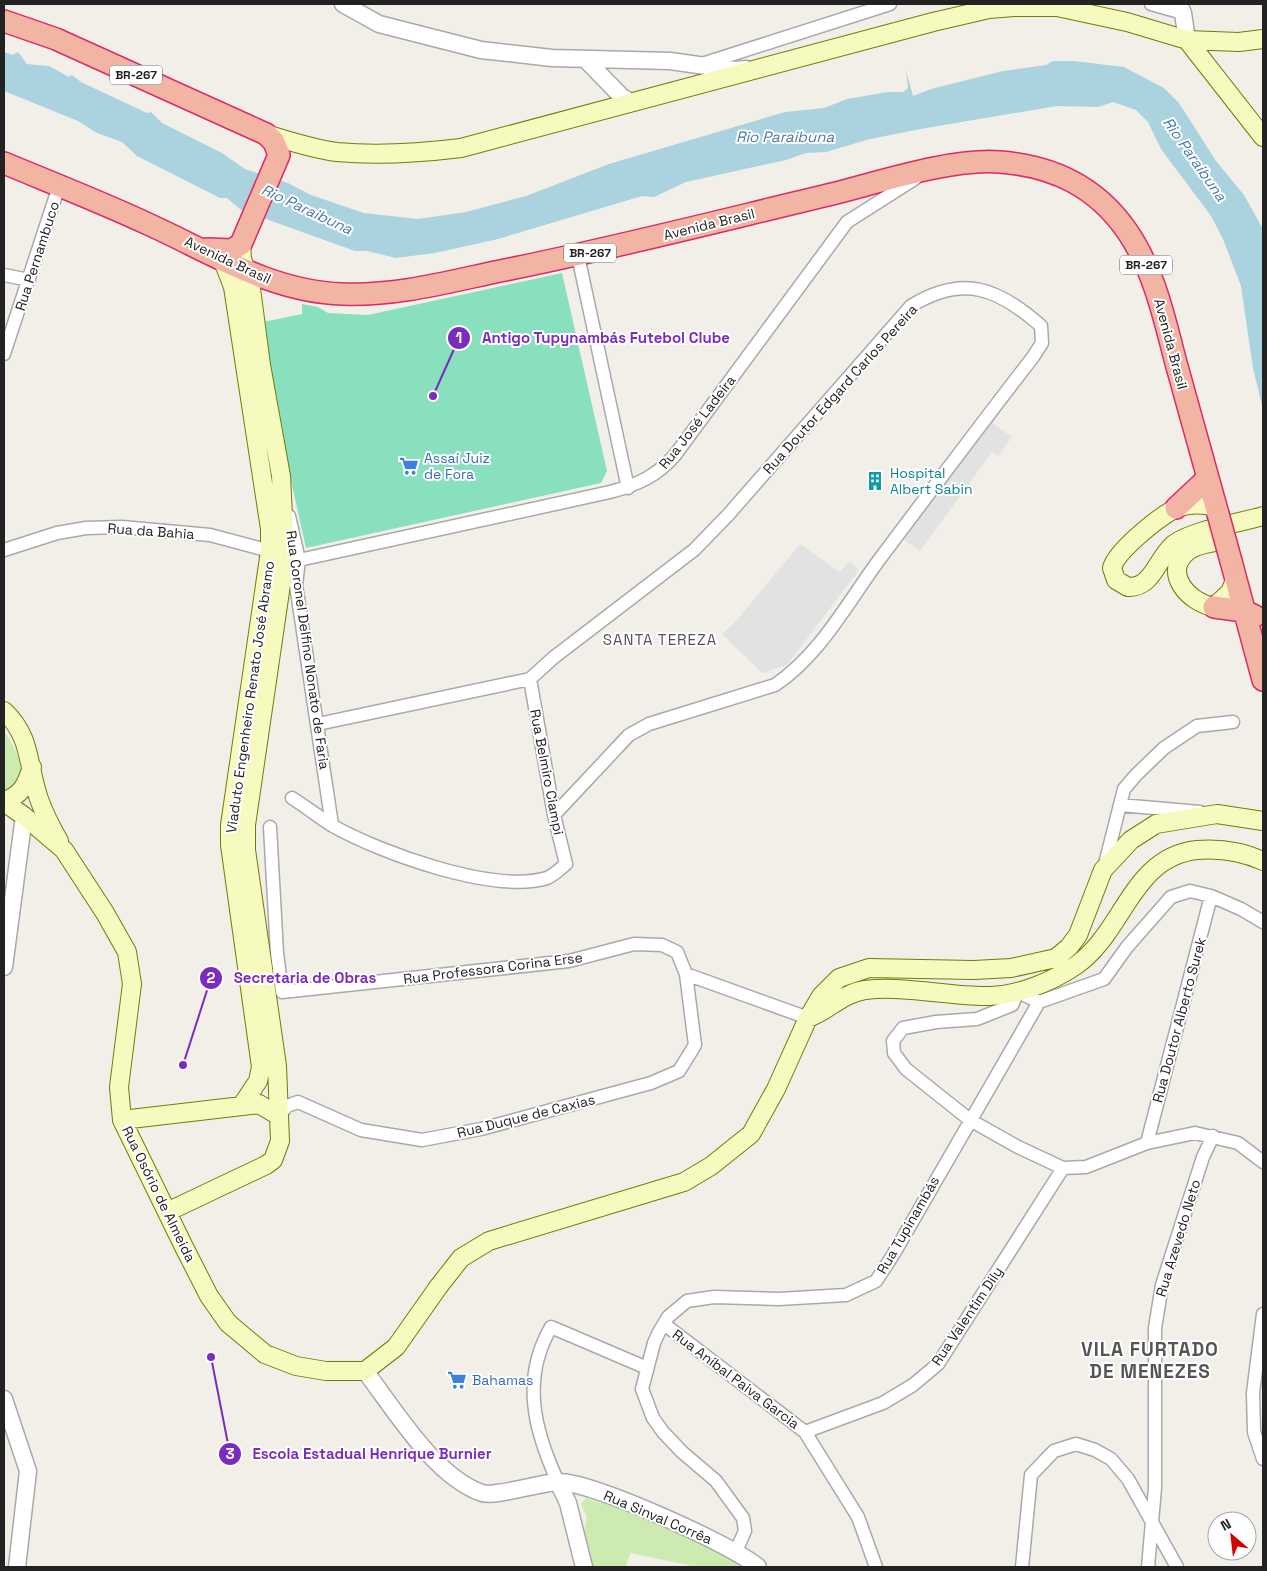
<svg xmlns="http://www.w3.org/2000/svg" width="1267" height="1571" font-family="'Space Grotesk',sans-serif">
<style>
.grass{fill:#cdebb0}
.pitch{fill:#88e0be}
.parking{fill:#e2e2e2}
.water{fill:#aad3df}
.lines{fill:none;stroke-linecap:round;stroke-linejoin:round}
.minor-casing{stroke:#a9a9a9;stroke-width:15}
.tertiary-casing{stroke:#a9a9a9;stroke-width:19}
.secondary-casing{stroke:#707d05;stroke-width:20}
.trunk-casing{stroke:#dc2a67;stroke-width:24}
.minor{stroke:#fff;stroke-width:12}
.tertiary{stroke:#fff;stroke-width:16}
.secondary{stroke:#f7fabf;stroke-width:18}
.trunk{stroke:#f2b4a3;stroke-width:21}
.trunk-bridge-casing{stroke:#dc2a67;stroke-width:24;stroke-linecap:butt}
.trunk-bridge{stroke:#f2b4a3;stroke-width:21}
.labels{text-anchor:middle;dominant-baseline:central;stroke-width:4;stroke-linejoin:round;paint-order:stroke}
.shield{fill:#fff;stroke:#646464;stroke-width:1}
.shield-label{font-size:12px;font-weight:bold;fill:#222}
.street-label{font-size:14px;fill:#222;stroke:#fff}
.shop-label{font-size:14px;fill:#366cbe;stroke:#fff;text-anchor:start}
.culture-label{font-size:14px;fill:#0d838f;stroke:#fff;text-anchor:start}
.water-label{font-size:15px;font-style:italic;fill:#4a7aab;stroke:#fff}
.neighbourhood-label{font-size:15px;letter-spacing:1px;fill:#555;stroke:#fff}
.district-label{font-size:19px;font-weight:bold;letter-spacing:1px;fill:#555;stroke:#fff}
.leader{fill:none;stroke:#7b2cbf;stroke-width:2}
.callout-dot{fill:#7b2cbf;stroke:#fff;stroke-width:2}
.mark-label{font-size:15px;text-anchor:middle;font-weight:bold;fill:#fff}
.callout-label{font-size:15px;text-anchor:middle;font-weight:bold;fill:#7b2cbf;stroke:#fff;stroke-width:4;stroke-linejoin:round;paint-order:stroke}
</style>
<rect width="100%" height="100%" fill="#f2efe9"/>
<path class="grass" d="M4 731C14 745 24 766 22 783L4 795Z
M605 1497 751 1567H697L630 1553 626 1567H593C586 1551 582 1534 587 1517L581 1504 586 1498 601 1503Z"/>
<path class="pitch" d="M562 273 607 471 601 483 306 548 291 481 263 322 302 314V304L318 307 328 313 368 315Z"/>
<path class="parking" d="M990 421 1012 437 998 456 992 452 920 551 904 540Z
M800 544 840 572 850 561 859 570 787 665 762 673 722 634 736 621Z"/>
<path class="water" d="M4 52 13 55 18 52 27 64 49 66 69 77 72 75 81 82 147 113 151 112 162 123 222 153 245 169 288 183 311 195 364 213 418 219 466 212 526 196 609 164 785 112 824 108 847 99 888 92H903L908 88 906 71 913 96 931 89 1003 71 1046 65 1053 61H1074L1124 67 1164 88 1179 103 1216 161 1244 195 1263 229V410L1253 368 1241 286 1223 239 1211 216 1161 149 1148 122 1136 110 1113 102 1098 107 1057 106 926 128 870 139 826 152 806 153 786 160 686 182 654 197 642 196 498 239 435 253 396 258 367 251H355L241 210 227 198H220L137 156 122 142 97 133 78 121 4 91Z"/>
<g class="lines">
<g class="minor-casing">
<path id="minor" d="M1151 4 1183 13
M702 64 890 4
M578 256 628 488
M4 275 29 280
M4 354 59 186
M289 516 299 560 296 585 332 825
M4 550 57 533 86 528 122 527 210 535 270 551
M299 560 610 492C637 485 657 476 675 455L847 222 916 178
M318 724 530 679 553 658 694 550 728 515 911 306C963 274 998 288 1041 326L1042 343 1033 357C981 424 930 492 879 560 848 602 820 655 775 685L649 724 629 735 554 815
M292 798C306 807 319 817 333 826 381 853 494 894 547 878 554 875 560 869 566 864L554 815 530 679
M1120 805 1200 812
M270 827 277 953 282 992 569 961 634 944 662 945 677 952 686 974 695 1045 679 1071 651 1083 481 1129 422 1140 361 1130 298 1102 287 1106 279 1116
M1104 868 1124 789 1136 775 1164 748 1197 726 1233 722
M686 974 808 1018
M1039 1002 1104 979 1127 947 1171 897 1190 891 1211 896 1241 909 1263 922
M1147 1143 1211 896
M1263 1314 1253 1393 1254 1432 1263 1459
M664 1324 805 1432 858 1517 876 1567
M805 1432 883 1403 913 1385 938 1364 1063 1168
M558 1482C534 1430 521 1379 551 1327L647 1368
M736 1551 745 1531 743 1518 716 1481 682 1452 663 1432 653 1418 642 1389 654 1343 659 1332 668 1317 687 1301 714 1297 779 1299 846 1295 876 1281 893 1255 1039 1002 1018 992 1012 1005 977 1019 936 1022 903 1028 893 1041 894 1053 906 1069 970 1120 1018 1147 1063 1168 1086 1167 1147 1143 1195 1133 1238 1143 1263 1162
M1022 1567 1031 1475 1054 1451 1076 1444 1095 1450 1111 1459 1128 1479 1177 1567
M1148 1567 1155 1488V1328L1162 1285 1203 1157 1213 1136"/>
</g>
<g class="tertiary-casing">
<path id="tertiary" d="M343 4 379 24 481 50 552 58 670 61 734 70 746 69
M1179 4 1183 13 1187 40
M586 60 622 97 631 102
M4 967 24 816
M365 1371C395 1410 434 1476 482 1493 494 1497 540 1483 557 1482 589 1480 733 1545 758 1567
M4 1399 28 1471 17 1567
M558 1482 568 1503 584 1567"/>
</g>
<g class="secondary-casing">
<path id="secondary" d="M1187 40 1263 137
M266 134C289 141 313 149 337 152 379 156 420 153 461 148L933 22 989 9 1014 7H1057L1127 22 1187 40 1239 42 1263 39
M223 261 233 287 270 529V551L230 825V845L261 1067 258 1081 242 1105
M1216 507C1203 504 1190 503 1177 508 1161 515 1116 551 1112 568L1116 580 1128 587C1153 588 1157 558 1174 544 1193 530 1240 523 1263 516
M1215 542C1206 544 1196 545 1188 551 1161 572 1189 603 1214 607L1230 592 1236 578
M4 711C32 737 27 765 39 799 44 813 51 827 59 841
M4 801C22 795 26 785 32 767
M4 802 24 816 64 850 105 913 127 952 132 984 119 1087 122 1120 184 1247 209 1296 228 1323 265 1354 296 1366 326 1371H365L396 1347 439 1286 461 1258 489 1241 684 1182 711 1166 751 1134 776 1089 808 1018 821 996 839 978 869 968 974 970 1011 968 1056 958 1069 947 1078 935 1103 870 1131 840 1156 824 1217 814 1263 821
M808 1018C828 1011 843 993 865 990 907 985 948 997 990 996 1019 995 1051 982 1075 966 1124 933 1131 857 1197 850 1221 848 1241 851 1263 861
M122 1120 259 1104 279 1116
M167 1212 266 1165 273 1160 280 1141 277 1066 246 850V825L285 557 281 476 261 365 250 281 242 259 241 244"/>
</g>
<g class="trunk-casing">
<path id="trunk" d="M4 21 56 39 266 134 274 142 279 155 241 244 232 250 207 249
M4 163C52 183 101 202 148 224 212 253 271 292 343 294 399 296 451 281 505 270 615 248 723 220 832 194 880 182 952 158 1000 162 1053 166 1096 186 1127 231 1154 270 1164 317 1176 363 1190 413 1204 464 1218 514
M1176 508 1208 478
M1231 561 1263 680
M1214 607 1244 611 1255 616"/>
</g>
<use href="#minor" class="minor"/>
<use href="#tertiary" class="tertiary"/>
<use href="#secondary" class="secondary"/>
<use href="#trunk" class="trunk"/>
<g class="trunk-bridge-casing">
<path id="trunk-bridge" d="M1218 514 1231 561"/>
</g>
<use href="#trunk-bridge" class="trunk-bridge"/>
</g>
<defs>
<g id="supermarket-bare" transform="scale(1.5)"><path d="M-6-5.5h2.5l.6 2H6L4.5 2H-2.5L-4.4-4H-6ZM-1.5 3.2a1.3 1.3 0 1 0 .1 0ZM3 3.2a1.3 1.3 0 1 0 .1 0Z" fill="#3f7fe0" stroke="#fff" stroke-width="2.5" paint-order="stroke"/></g>
<g id="building-bare" transform="scale(1.5)"><path d="M-4-6H4V6H1V3H-1V6H-4ZM-2.5-4.3h1.7v1.8h-1.7ZM.8-4.3h1.7v1.8H.8ZM-2.5-1h1.7V.8h-1.7ZM.8-1h1.7V.8H.8Z" fill="#0f9aa8" stroke="#fff" stroke-width="2.5" paint-order="stroke"/></g>
</defs>
<g fill-rule="evenodd">
<use href="#supermarket-bare" x="409" y="466"/>
<use href="#building-bare" x="875" y="481"/>
<use href="#supermarket-bare" x="457" y="1380"/>
</g>
<g class="labels">
<g class="shield">
<rect x="110" y="65.5" width="52" height="19" rx="4"/>
<rect x="564" y="243.5" width="52" height="19" rx="4"/>
<rect x="1120" y="255.5" width="52" height="19" rx="4"/>
</g>
<g class="shield-label">
<text x="136" y="75">BR-267</text>
<text x="590" y="253">BR-267</text>
<text x="1146" y="265">BR-267</text>
</g>
<g class="street-label">
<text transform="translate(709 224) rotate(-14)">Avenida Brasil</text>
<text transform="translate(37 256) rotate(-72)">Rua Pernambuco</text>
<text transform="translate(228 260) rotate(25)">Avenida Brasil</text>
<text transform="translate(1171 344) rotate(75)">Avenida Brasil</text>
<text transform="translate(840 389) rotate(-48)">Rua Doutor Edgard Carlos Pereira</text>
<text transform="translate(697 422) rotate(-52)">Rua José Ladeira</text>
<text transform="translate(151 531) rotate(4)">Rua da Bahia</text>
<text transform="translate(308 650) rotate(82)">Rua Coronel Delfino Nonato de Faria</text>
<text transform="translate(250 697) rotate(-82)">Viaduto Engenheiro Renato José Abramo</text>
<text transform="translate(547 772) rotate(79)">Rua Belmiro Ciampi</text>
<text transform="translate(493 968) rotate(-7)">Rua Professora Corina Erse</text>
<text transform="translate(1179 1020) rotate(-75)">Rua Doutor Alberto Surek</text>
<text transform="translate(526 1116) rotate(-14)">Rua Duque de Caxias</text>
<text transform="translate(159 1194) rotate(64)">Rua Osório de Almeida</text>
<text transform="translate(908 1225) rotate(-60)">Rua Tupinambás</text>
<text transform="translate(1178 1238) rotate(-73)">Rua Azevedo Neto</text>
<text transform="translate(967 1316) rotate(-56)">Rua Valentim Dily</text>
<text transform="translate(736 1379) rotate(37)">Rua Aníbal Paiva Garcia</text>
<text transform="translate(658 1517) rotate(23)">Rua Sinval Corrêa</text>
</g>
<g class="shop-label">
<text x="424" y="458">Assaí Juiz<tspan x="424" dy="16">de Fora</tspan></text>
<text x="472" y="1380">Bahamas</text>
</g>
<g class="culture-label">
<text x="890" y="473">Hospital<tspan x="890" dy="16">Albert Sabin</tspan></text>
</g>
<g class="water-label">
<text x="785" y="136">Rio Paraibuna</text>
<text transform="translate(1195 159) rotate(55)">Rio Paraibuna</text>
<text transform="translate(307 209) rotate(25)">Rio Paraibuna</text>
</g>
<g class="neighbourhood-label">
<text x="660" y="639">SANTA TEREZA</text>
</g>
<g class="district-label">
<text x="1150" y="1349">VILA FURTADO<tspan x="1150" dy="22">DE MENEZES</tspan></text>
</g>
</g>
<path class="leader" d="M433 396L459 338M183 1065L211 978M211 1357L230 1454"/>
<g class="callout-dot">
<circle cx="433" cy="396" r="5"/>
<circle cx="183" cy="1065" r="5"/>
<circle cx="211" cy="1357" r="5"/>
<circle cx="459" cy="338" r="12"/>
<circle cx="211" cy="978" r="12"/>
<circle cx="230" cy="1454" r="12"/>
</g>
<g class="mark-label">
<text x="459" y="343">1</text>
<text x="211" y="983">2</text>
<text x="230" y="1459">3</text>
</g>
<g class="callout-label">
<text x="606" y="343">Antigo Tupynambás Futebol Clube</text>
<text x="305" y="983">Secretaria de Obras</text>
<text x="372" y="1459">Escola Estadual Henrique Burnier</text>
</g>
<rect width="1267" height="1571" fill="none" stroke="#222222" stroke-width="10"/>
<g transform="translate(1232 1536) rotate(332)"><circle r="24" fill="#ffffff" stroke="#a7a7a7"/>
<path d="M0-4L9 19L0 12L-9 19Z" fill="#d40000"/>
<text y="-8" font-size="14" font-weight="bold" text-anchor="middle" fill="#222222">N</text>
</g>
</svg>
